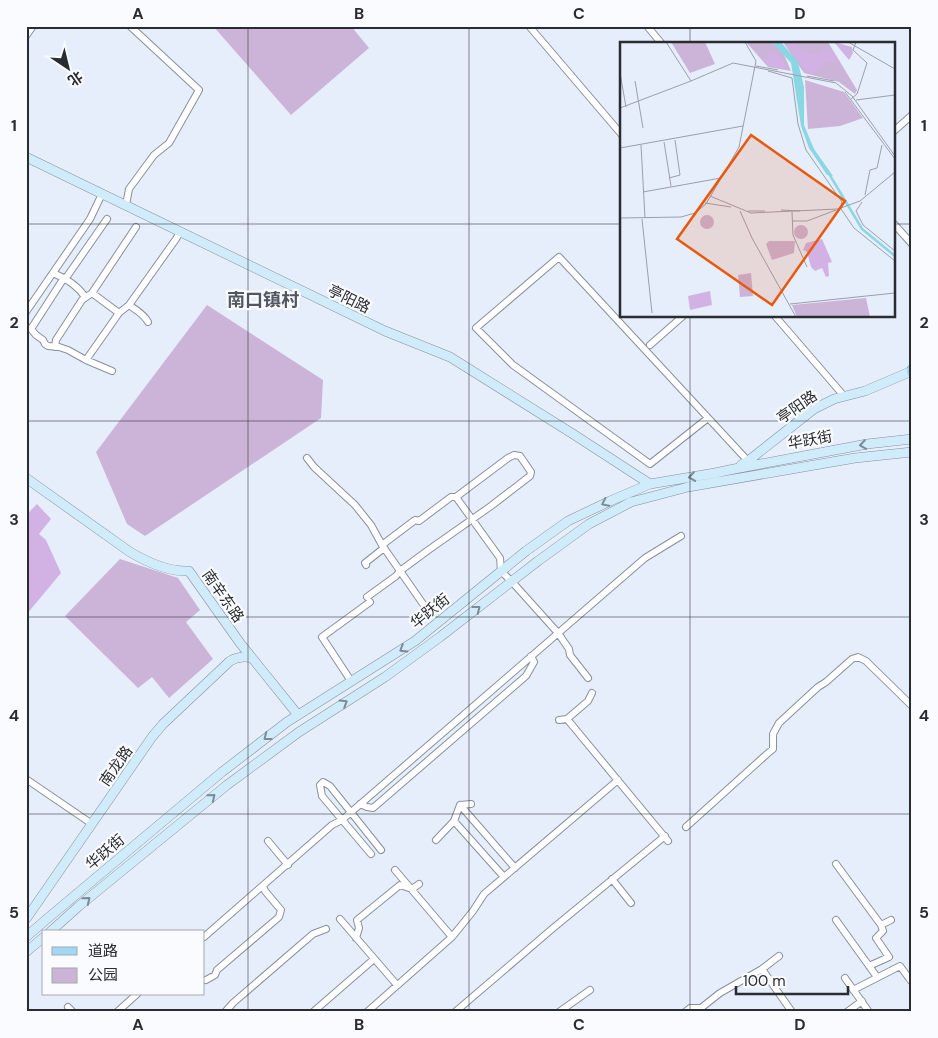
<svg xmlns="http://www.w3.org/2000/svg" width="938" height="1038" font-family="'DM Sans','Noto Sans SC',sans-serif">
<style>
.green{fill:#cbb4d8}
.forest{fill:#d2b1e4}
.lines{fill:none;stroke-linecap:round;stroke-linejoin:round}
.street-casing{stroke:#88909c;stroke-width:8}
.secondary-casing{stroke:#88909c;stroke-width:10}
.primary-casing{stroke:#4d8bad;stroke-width:11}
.street{stroke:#fff;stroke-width:6}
.secondary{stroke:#d0ecfa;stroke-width:9}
.primary{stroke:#a0d8f6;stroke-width:10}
.oneway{stroke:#7c8c96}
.grid{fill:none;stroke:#292c31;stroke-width:1;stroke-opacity:0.55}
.labels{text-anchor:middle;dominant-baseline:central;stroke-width:4.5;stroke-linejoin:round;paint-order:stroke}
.street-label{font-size:15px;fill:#292c31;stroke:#f9fbfe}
.quarter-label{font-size:18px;font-weight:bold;fill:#505762;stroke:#f9fbfe}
.inset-river{fill:none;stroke:#8ad7e4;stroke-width:2.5}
.inset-road{fill:none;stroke:#9aa0ab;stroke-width:1}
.view{fill:#e8590c;fill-opacity:0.15;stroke:#e8590c;stroke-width:2.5}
.inset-edge{fill:none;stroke:#292c31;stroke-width:2.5}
.neatline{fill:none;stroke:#292c31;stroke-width:2}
.grid-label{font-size:16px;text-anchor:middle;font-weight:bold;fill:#292c31}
</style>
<rect width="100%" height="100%" fill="#e6eefc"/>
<path class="green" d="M213 26H351L369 48 291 115Z
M207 305 323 380 321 418 145 536 127 524 96 452Z
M120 559 178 578 200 610 186 622 213 659 169 698 152 677 138 688 65 616Z"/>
<path class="forest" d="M37 504 51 519 39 534 46 540 61 573 26 615V515Z"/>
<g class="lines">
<g class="street-casing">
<path id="street" d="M529 26 622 135
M647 26 662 44
M26 36 33 26
M894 131 912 115
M126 205 129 189 154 155 169 143 199 90 130 26
M894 224 912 244
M53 273C65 278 78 286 85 297
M92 293 119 313
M129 305C136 310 144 314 148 322
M26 312 90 219 102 194
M775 316 844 396
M27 328 31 329 36 335 43 340 45 344 48 346 59 347 68 350 86 360 112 371
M31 329 62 281 68 275 107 219
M650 345 683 316
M55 347 56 340 82 300 92 293 136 227
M86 360 119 313 129 305 176 239 180 232
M708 418 650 464 513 365 476 328 559 257 748 461
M307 458 314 467 355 505 371 525 382 545 430 614
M456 497 500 558 501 571 514 584 558 633 569 649 570 655 588 678
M366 565 365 563 384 548
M367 597 396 576 400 571 427 551 491 506 530 476 531 472 520 456 514 455 508 458 456 497H451L419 521 415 520 382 545
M351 681 322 637 370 602
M567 719 668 841
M559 720 567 719 588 701 592 693
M26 779 92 824
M360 804 367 807 373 808 526 676 534 662 531 656
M460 805 515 868
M454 821 504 877
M686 827 767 754 773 749V734L779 723 818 687 826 682 852 659 858 657 866 661 912 706
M436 840 454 821 460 805 471 804
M268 841 288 865
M371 854 322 796 320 785 323 782 330 786 381 850
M836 864 881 925 883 931 876 938 889 957 869 966
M395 870 452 937
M612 879 631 903
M340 919 397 985
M836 920 877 977
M881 925 891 920
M204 937 332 825 342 820 645 558 681 536
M356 938 359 928 357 920 400 885 412 889 419 884
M762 969 792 1012
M845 978 869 1012
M206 980 215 975 217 970 279 917 281 910 265 891 263 886
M853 990 900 966 911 981
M68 1007 73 1012
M117 1012 137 994
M225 1012 233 1003 313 934 326 929
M313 1012 374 959
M367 1012 452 937 473 911 484 894 618 780
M455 1012 552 929 665 836
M559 1012 590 990
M685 1012 690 1008H701L720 993 762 969 779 956
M847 1012 862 1001"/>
</g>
<g class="secondary-casing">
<path id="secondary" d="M26 157 385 331 450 357 573 434 650 484
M741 465 748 461 814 409 834 399 865 391 912 371
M26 478 130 552C147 562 169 572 189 571L240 643 298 715
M26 919 152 737 163 724 230 661C237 657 244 656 252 658
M50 932 79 906 227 785 299 732 385 677 440 637 538 561 589 524 631 502 688 487 855 458 912 452
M26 937 48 918 222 772 287 722 415 641 526 551 568 521 610 501 650 484 715 473 734 469 867 444 912 439
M26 952 44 937"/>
</g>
<g class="primary-casing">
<path id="primary" d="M912 370V372"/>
</g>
<use href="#street" class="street"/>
<use href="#secondary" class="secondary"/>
<use href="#primary" class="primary"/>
</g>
<defs><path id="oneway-chevron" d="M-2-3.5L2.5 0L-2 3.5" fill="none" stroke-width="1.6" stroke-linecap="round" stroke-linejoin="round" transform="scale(1.25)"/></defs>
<g class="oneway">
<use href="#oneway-chevron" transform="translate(863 445) rotate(171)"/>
<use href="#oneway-chevron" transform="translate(692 477) rotate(171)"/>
<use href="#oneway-chevron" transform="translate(605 503) rotate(154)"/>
<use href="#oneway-chevron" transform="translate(477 609) rotate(-38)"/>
<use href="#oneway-chevron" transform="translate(403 649) rotate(148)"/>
<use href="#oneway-chevron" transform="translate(344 703) rotate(-32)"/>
<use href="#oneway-chevron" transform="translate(267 737) rotate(142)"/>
<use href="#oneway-chevron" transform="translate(212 797) rotate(-39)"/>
<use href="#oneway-chevron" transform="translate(87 900) rotate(-39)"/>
</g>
<path class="grid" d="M248 26V1012M469 26V1012M690 26V44M26 224H622M894 224H912M690 316V1012M26 421H912M26 617H912M26 814H912"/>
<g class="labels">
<g class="street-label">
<text transform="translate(349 299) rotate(26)">亭阳路</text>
<text transform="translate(797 407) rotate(-35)">亭阳路</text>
<text transform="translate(810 440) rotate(-10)">华跃街</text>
<text transform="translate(223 596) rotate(55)">南辛东路</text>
<text transform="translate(430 611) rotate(-39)">华跃街</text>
<text transform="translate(116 766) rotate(-55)">南龙路</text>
<text transform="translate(105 852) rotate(-40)">华跃街</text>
</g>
<g class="quarter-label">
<text x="263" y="300">南口镇村</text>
</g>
</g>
<g transform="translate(620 42)">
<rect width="275" height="275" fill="#e6eefc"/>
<path d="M51 0H85L95 22 70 31ZM126 0H151L163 10 171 29 148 25ZM163 0H208L237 48 235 52 219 40 184 31ZM185 38 224 50 243 76 220 84 188 87ZM80 180a7 7 0 1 1 14 0a7 7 0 1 1-14 0ZM174 190a7 7 0 1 1 14 0a7 7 0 1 1-14 0ZM149 199H175L174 211 152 218 146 202ZM131 231 133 254 120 255 118 233ZM246 256 250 275H177L172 263Z" fill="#cbb4d8"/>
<path d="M164 0 172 5V0H177L180 8 192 12H198L202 6V11L205 7 212 10 218 21 206 20 193 31 186 29ZM214 0 232 5 233 11 229 18ZM156 10 166 23 165 27 149 25 143 19 149 16 148 11ZM202 197 212 220 208 221 209 234 206 235 202 226 195 229 191 225 187 210 183 208 186 201ZM90 249 92 263 70 268 68 254Z" fill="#d2b1e4"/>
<path d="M152 0H161L178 20 184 45V83L194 107 213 134 207 133 189 106 181 84 171 21Z" fill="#8ad7e4"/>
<path class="inset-river" d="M208 130 242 187 275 214"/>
<path class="inset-road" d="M46 0 71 39 113 21 216 41 232 54 275 114M228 0 275 27M136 24 158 28M148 29 172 36 178 82 186 108 222 160 221 167 234 186 275 219M0 31 6 65M187 34 214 39M15 39 23 86M225 50 275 117M231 57 237 52 247 21 233 8 236 0M236 58 275 53M0 66 71 39M44 100 51 144M21 103 25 176M0 106 123 84M49 136 60 133 55 98M23 150 101 136M245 153 250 128 257 126 262 103M90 154 131 171 218 167 240 159 275 130M242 160 236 169 243 183 275 209M85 161 111 165M161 168 180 169M120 169 132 196 176 275M128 169H145M172 170 173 193 187 225M0 176 61 175 75 171 86 162 119 105 136 19 125 0M22 177 32 271M173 179H187L216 168M170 262 275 251"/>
<path class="view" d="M131 93 225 159 152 263 57 197Z"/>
<rect width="275" height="275" class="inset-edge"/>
</g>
<rect width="938" height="1038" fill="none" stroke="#f9fbfe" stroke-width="55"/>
<rect x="42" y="930" width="162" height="65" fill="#f9fbfe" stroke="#a6a8ac"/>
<rect x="52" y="947" width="25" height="8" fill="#a0d8f6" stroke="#a6a8ac"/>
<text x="88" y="956" font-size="15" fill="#292c31">道路</text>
<rect x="52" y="968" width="25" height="15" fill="#cbb4d8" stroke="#a6a8ac"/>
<text x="88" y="980" font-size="15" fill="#292c31">公园</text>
<g transform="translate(68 68) rotate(145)" stroke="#f9fbfe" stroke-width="4" paint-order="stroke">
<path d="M0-4L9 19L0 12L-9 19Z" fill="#292c31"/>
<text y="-8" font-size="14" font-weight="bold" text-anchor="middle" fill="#292c31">北</text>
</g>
<path d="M736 986v8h112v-8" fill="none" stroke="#292c31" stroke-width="2.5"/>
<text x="743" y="986" font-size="15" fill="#292c31" stroke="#f9fbfe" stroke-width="4" paint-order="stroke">100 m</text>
<rect x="28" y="28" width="882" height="982" class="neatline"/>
<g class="grid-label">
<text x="138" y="19">A</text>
<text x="359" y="19">B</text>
<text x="579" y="19">C</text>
<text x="800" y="19">D</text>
<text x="14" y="131">1</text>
<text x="924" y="131">1</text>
<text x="14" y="328">2</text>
<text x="924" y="328">2</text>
<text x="14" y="525">3</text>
<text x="924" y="525">3</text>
<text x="14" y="721">4</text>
<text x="924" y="721">4</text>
<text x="14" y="918">5</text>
<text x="924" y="918">5</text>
<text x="138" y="1030">A</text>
<text x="359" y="1030">B</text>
<text x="579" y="1030">C</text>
<text x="800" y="1030">D</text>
</g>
</svg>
